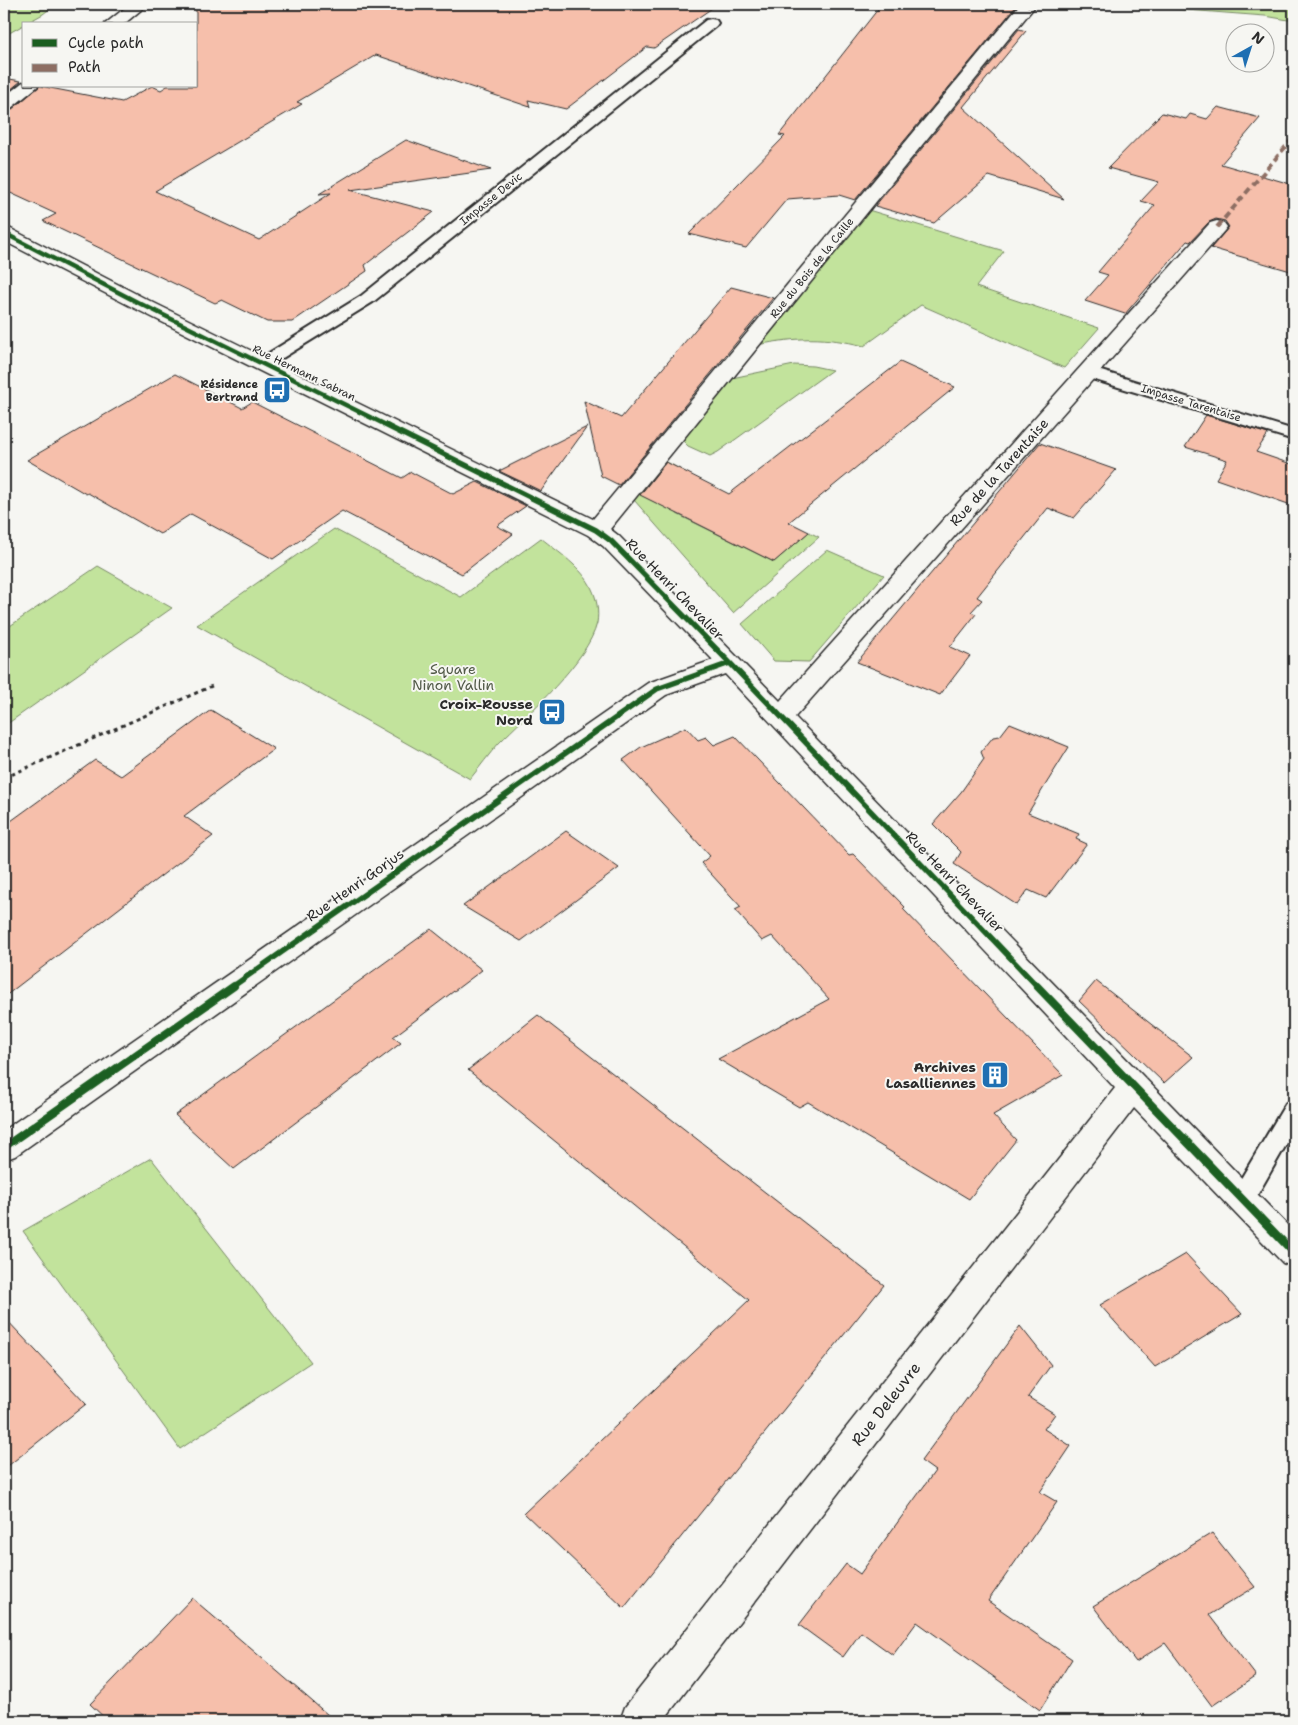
<svg xmlns="http://www.w3.org/2000/svg" width="1298" height="1725" font-family="'Shantell Sans',sans-serif">
<style>
.green{fill:#c2e39c;stroke:#768764}
.building{fill:#f6bfab;stroke:#2b2b2b}
.lines{fill:none;stroke-linecap:round;stroke-linejoin:round}
.service-casing{stroke:#2b2b2b;stroke-width:4}
.minor-casing{stroke:#2b2b2b;stroke-width:3}
.path{stroke:#2b2b2b;stroke-width:3;stroke-dasharray:4 4;stroke-linecap:butt}
.service{fill:#f6f6f2;fill-rule:evenodd}
.minor{fill:#f6f6f2;fill-rule:evenodd}
.quiet{stroke:#8d6e63;stroke-width:4;stroke-dasharray:7 4;stroke-linecap:butt}
.cycleway-far2-casing{stroke:#f6f6f2;stroke-width:6}
.cycleway-far1-casing{stroke:#f6f6f2;stroke-width:9}
.cycleway-casing{stroke:#f6f6f2;stroke-width:11}
.cycleway-far2{stroke:#1b5e20;stroke-width:4.5}
.cycleway-far1{stroke:#1b5e20;stroke-width:5.5}
.cycleway{stroke:#1b5e20;stroke-width:8}
.labels{text-anchor:middle;dominant-baseline:central;stroke-width:4;stroke-linejoin:round;paint-order:stroke}
.far-street-label{font-size:11px;fill:#2b2b2b;stroke:#f6f6f2}
.far-poi-label{font-size:11px;font-weight:bold;fill:#2b2b2b;stroke:#f6f6f2;text-anchor:end}
.street-label{font-size:14px;fill:#2b2b2b;stroke:#f6f6f2}
.park-label{font-size:14px;fill:#515947;stroke:#f6f6f2}
.poi-label{font-size:14px;font-weight:bold;fill:#2b2b2b;stroke:#f6f6f2;text-anchor:end}
.near-street-label{font-size:16px;fill:#2b2b2b;stroke:#f6f6f2}
</style>
<rect width="100%" height="100%" fill="#f6f6f2"/>
<filter id="ink" filterUnits="userSpaceOnUse"><feTurbulence type="fractalNoise" baseFrequency=".02" numOctaves="2"/><feDisplacementMap in="SourceGraphic" scale="10" xChannelSelector="R" yChannelSelector="G"/><feConvolveMatrix kernelMatrix="1 2 1 2 8 2 1 2 1" color-interpolation-filters="sRGB"/></filter>
<g filter="url(#ink)">
<path class="green" d="M4 4H56L43 14 4 36Z
M1108 4H1294V21L1265 16Z
M865 209 1004 251 976 287 1099 328 1064 368 921 305 864 346C824 336 798 337 757 345Z
M794 365 813 366 832 370 718 452 710 456 688 446 682 440 732 378Z
M665 461 687 473 677 514 774 562 809 532 819 537 733 613 634 500Z
M334 529 461 597 541 538C558 552 583 568 592 589 597 599 599 612 597 623 588 661 527 715 499 743 489 754 480 767 470 779L197 625Z
M827 550 884 575 809 662 774 661 742 624Z
M98 566 172 608 7 724 4 721V630Z
M151 1158 311 1362 180 1449 23 1231Z"/>
<path class="building" d="M196 4H718L654 48 647 47 566 109 528 100 530 107 376 55 297 102 302 104 155 191 259 240 331 193 319 194 406 140 491 170 350 190 434 212 365 265 367 271 292 322H267L222 300 215 303 43 221 56 214 4 190V112L11 110 40 86 122 102 152 86 161 90 167 86H196Z
M882 4H1018L855 200 839 195 787 199 746 248 689 234 785 136 779 135Z
M1019 29 1026 31 963 107 1064 199 989 176 934 223 875 206Z
M4 78 21 81 4 95Z
M1218 107 1260 118 1221 164 1294 185V272L1211 248 1229 227 1225 221 1216 219 1209 222 1190 242 1187 241 1125 314 1085 301 1108 275 1098 272 1155 205 1141 201 1159 182 1108 168 1162 113 1186 119 1190 114 1207 119Z
M731 287 773 298 619 485 601 476 584 401 621 418Z
M900 362 955 387 789 522 809 532 774 562 640 495 666 462 729 494Z
M175 374 242 408 252 402 402 478 411 472 453 494 477 482 526 506 497 526 513 534 462 574 342 511 273 559 191 514 160 534 88 493 86 494 27 460Z
M1206 415 1268 434 1256 452 1294 465V506L1216 479 1227 460 1185 447Z
M587 427 541 491 499 471Z
M1040 443 1116 470 1074 518 1048 508 977 597 982 600 971 612 976 614 950 647 970 656 940 695 857 662Z
M211 710 274 749 184 816 213 836 4 997V826L95 760 121 776Z
M1010 723 1069 747 1028 813 1079 834 1076 839 1087 844 1046 898 1028 890 1017 905 954 864 961 852 933 824 961 792 984 759 981 752 993 737 1000 736Z
M686 727 698 740 706 737 714 745 735 736 849 855 853 854 905 907 903 909 1063 1075 993 1115 1016 1140 969 1199 808 1102 799 1107 718 1059 829 999 772 936 762 941 735 910 741 907 701 863 710 856 623 760 641 747Z
M566 831 619 868 521 941 463 906Z
M431 929 482 970 393 1037 401 1043 234 1169 175 1115Z
M1096 981 1193 1057 1164 1083 1079 1001Z
M538 1015 884 1285 624 1608 524 1513 749 1300 468 1070Z
M1186 1254 1242 1314 1155 1367 1100 1305Z
M4 1317 86 1404 4 1469Z
M1020 1326 1051 1365 1028 1397 1055 1414 1044 1429 1071 1446 1040 1492 1057 1502 988 1601 1072 1659 1040 1710 917 1622 893 1655 861 1632 843 1657 799 1625 846 1564 860 1574 935 1471 921 1461Z
M1212 1533 1255 1587 1209 1615 1256 1676 1212 1706 1165 1643 1136 1662 1093 1606Z
M192 1598 335 1721H108L90 1704Z"/>
<g class="lines">
<g class="service-casing">
<path id="service" d="M711 19 716 20 718 23 716 26 373 302 268 367H256L254 364 256 361 361 296 706 20Z
M1088 367 1294 430V440L1082 376 1080 372 1082 368Z
M1294 1100V1131L1251 1206 1242 1209 1233 1206 1230 1199 1233 1192 1286 1103Z"/>
</g>
<g class="minor-casing">
<path id="minor" d="M130 4H148L124 24H105Z
M1020 4H1034L1035 6 610 529 619 536 780 701 1210 223 1217 221 1224 223 1227 227 1224 231 795 717 1294 1232V1267L1283 1263 1134 1108 663 1721H620L625 1707 1115 1088 725 674 666 695 15 1156 4 1160V1130L648 683 713 660 603 546 588 535 134 308 4 241V227L11 229 148 300 593 519Z
M23 82 24 86H38L10 109 4 110V97Z"/>
</g>
<path class="path" d="M4 778 212 686"/>
<use href="#service" class="service"/>
<use href="#minor" class="minor"/>
<path class="quiet" d="M1027 6 1029 4
M1217 227 1294 137"/>
<g class="cycleway-far2-casing">
<path id="cycleway-far2" d="M4 233 141 304 388 426"/>
</g>
<g class="cycleway-far1-casing">
<path id="cycleway-far1" d="M385 425 596 530 611 541 730 663 1038 987
M232 987 657 689 730 663"/>
</g>
<g class="cycleway-casing">
<path id="cycleway" d="M1037 986 1294 1253
M4 1147 234 986"/>
</g>
<use href="#cycleway-far2" class="cycleway-far2"/>
<use href="#cycleway-far1" class="cycleway-far1"/>
<use href="#cycleway" class="cycleway"/>
</g>
</g>
<defs>
<g id="bus-square" transform="scale(1.4375)"><rect x="-9" y="-9" width="18" height="18" rx="4" fill="#1f6fb2" stroke="#f6f6f2"/><path d="M-5-6H5V4H4V6H2V4H-2V6H-4V4H-5ZM-3.5-4V0h7V-4ZM-3.5 1.2v1.5H-2V1.2ZM2 1.2v1.5H3.5V1.2Z" fill="#fff"/></g>
<g id="building-square" transform="scale(1.4375)"><rect x="-9" y="-9" width="18" height="18" rx="4" fill="#1f6fb2" stroke="#f6f6f2"/><path d="M-4-6H4V6H1V3H-1V6H-4ZM-2.5-4.3h1.7v1.8h-1.7ZM.8-4.3h1.7v1.8H.8ZM-2.5-1h1.7V.8h-1.7ZM.8-1h1.7V.8H.8Z" fill="#fff"/></g>
</defs>
<g fill-rule="evenodd">
<use href="#bus-square" x="277" y="390"/>
<use href="#bus-square" x="552" y="712"/>
<use href="#building-square" x="995" y="1075"/>
</g>
<g class="labels">
<g class="far-street-label">
<text transform="translate(491 199) rotate(-39)">Impasse Devic</text>
<text transform="translate(812 268) rotate(-51)">Rue du Bois de la Caille</text>
<text transform="translate(304 373) rotate(26)">Rue Hermann Sabran</text>
<text transform="translate(1191 403) rotate(17)">Impasse Tarentaise</text>
</g>
<g class="far-poi-label">
<text x="258" y="384">Résidence<tspan x="258" dy="13">Bertrand</tspan></text>
</g>
<g class="street-label">
<text transform="translate(999 472) rotate(-48)">Rue de la Tarentaise</text>
<text transform="translate(675 589) rotate(46)">Rue Henri Chevalier</text>
<text transform="translate(955 882) rotate(46)">Rue Henri Chevalier</text>
<text transform="translate(355 885) rotate(-35)">Rue Henri Gorjus</text>
</g>
<g class="park-label">
<text x="453" y="669">Square<tspan x="453" dy="16">Ninon Vallin</tspan></text>
</g>
<g class="poi-label">
<text x="533" y="704">Croix-Rousse<tspan x="533" dy="16">Nord</tspan></text>
<text x="976" y="1067">Archives<tspan x="976" dy="16">Lasalliennes</tspan></text>
</g>
<g class="near-street-label">
<text transform="translate(886 1404) rotate(-52)">Rue Deleuvre</text>
</g>
</g>
<rect width="1298" height="1725" fill="none" stroke="#f6f6f2" stroke-width="20"/>
<rect x="10" y="10" width="1278" height="1705" fill="none" stroke="#2b2b2b" stroke-width="2" filter="url(#ink)"/>
<rect x="22" y="22" width="175" height="65" fill="#f6f6f2" stroke="#a5a5a2"/>
<rect x="32" y="39" width="25" height="8" fill="#1b5e20" stroke="#a5a5a2"/>
<text x="68" y="48" font-size="15" fill="#2b2b2b">Cycle path</text>
<rect x="32" y="64" width="25" height="8" fill="#8d6e63" stroke="#a5a5a2"/>
<text x="68" y="72" font-size="15" fill="#2b2b2b">Path</text>
<g transform="translate(1250 48) rotate(39)"><circle r="24" fill="#f6f6f2" stroke="#a5a5a2"/>
<path d="M0-4L9 19L0 12L-9 19Z" fill="#1f6fb2"/>
<text y="-8" font-size="14" font-weight="bold" text-anchor="middle" fill="#2b2b2b">N</text>
</g>
</svg>
